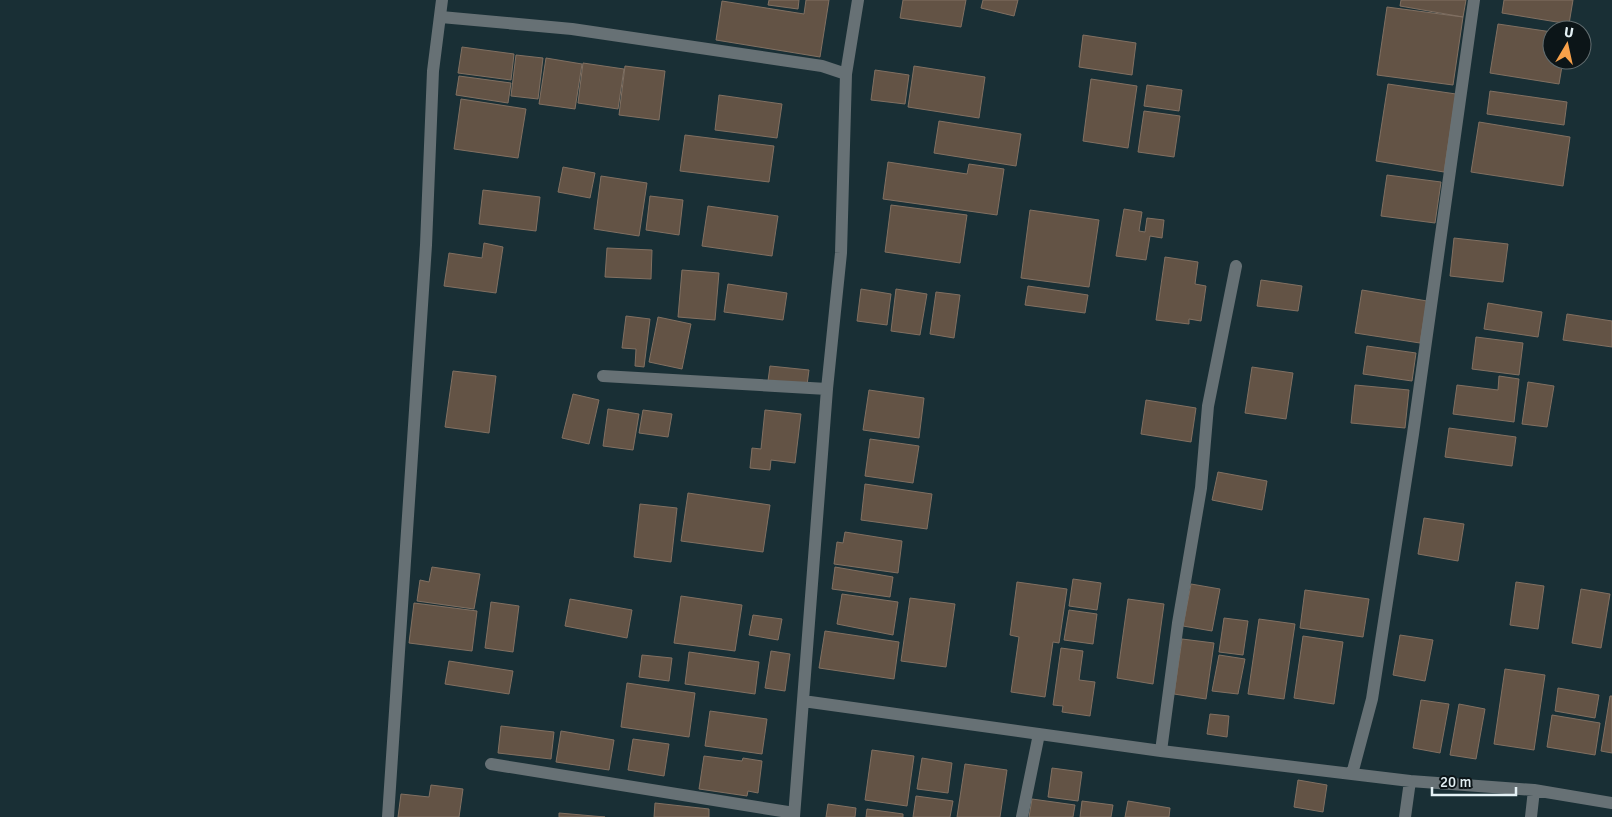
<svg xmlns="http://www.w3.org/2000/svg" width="1612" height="817" font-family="Signika,sans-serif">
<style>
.building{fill:#635345;stroke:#817062}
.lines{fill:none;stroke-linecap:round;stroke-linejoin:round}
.minor{stroke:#677175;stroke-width:12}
</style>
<rect width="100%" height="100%" fill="#192f35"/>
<path class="building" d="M769 0H799L798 9 768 5Z
M806 0H829L820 57 716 40 722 1 804 14Z
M903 0H966L961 27 900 18Z
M983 0H1018L1014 16 981 8Z
M1401 0H1466L1463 17 1400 6Z
M1504 0H1573L1569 24 1502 13Z
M1387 7 1463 17 1453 85 1377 75Z
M1498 24 1552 32V60H1563L1559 84 1490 73Z
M1083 35 1136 43 1132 75 1079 67Z
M462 47 514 54 511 80 458 73Z
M516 55 543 58 538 99 511 96Z
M546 58 582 64 575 109 539 104Z
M583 63 624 69 618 109 578 103Z
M625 66 665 71 659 120 619 115Z
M914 66 985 77 979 118 908 107Z
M875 70 909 75 905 104 871 100Z
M459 76 511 83 508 103 456 95Z
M1091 79 1137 86 1128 148 1083 141Z
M1388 84 1456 94 1444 172 1376 161Z
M1147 85 1182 90 1179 111 1144 106Z
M1490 91 1567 102 1564 125 1487 114Z
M719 95 782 104 777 138 715 130Z
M461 99 526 109 518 158 454 149Z
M1144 111 1180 116 1174 157 1138 152Z
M939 121 1021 134 1016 166 934 153Z
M1479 122 1570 137 1563 186 1471 172Z
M685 135 774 146 769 182 680 171Z
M888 162 967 174 969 164 1004 169 997 215 883 199Z
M563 167 595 173 590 198 558 192Z
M1387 175 1441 182 1435 223 1381 216Z
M601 176 647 183 639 236 594 229Z
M483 190 540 197 536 231 479 224Z
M650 196 683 200 679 235 646 230Z
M891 205 967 215 960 263 885 252Z
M708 206 778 216 772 256 702 246Z
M1124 209 1142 212 1139 231 1145 232 1147 218 1164 220 1162 238 1150 236 1146 260 1116 256Z
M1030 210 1099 220 1089 287 1021 278Z
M1454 238 1508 244 1503 282 1450 276Z
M484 243 503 247 496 293 444 286 449 253 482 258Z
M607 248 652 250 651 279 605 277Z
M1165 257 1198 262 1195 284 1206 286 1201 321 1189 319V324L1156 320Z
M682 270 719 273 715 320 678 317Z
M1261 280 1302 286 1298 311 1257 306Z
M728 284 787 293 783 320 724 312Z
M1028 286 1088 295 1085 313 1025 305Z
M861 289 891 294 887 325 857 321Z
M896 289 927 294 920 335 891 331Z
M1362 290 1427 301 1420 343 1355 333Z
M936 292 960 295 954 338 930 334Z
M1488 303 1542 312 1538 337 1484 329Z
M1567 314 1612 321V347L1563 340Z
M626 316 650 319 644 367 635 366 636 349 622 348Z
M658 317 691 324 682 369 649 362Z
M1476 337 1523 343 1519 375 1472 369Z
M1367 346 1416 353 1412 381 1363 374Z
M770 366 809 370 807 385 768 381Z
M1252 367 1293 373 1286 419 1245 413Z
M453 371 496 376 489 433 445 427Z
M1499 376 1519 379 1514 422 1453 414 1457 385 1498 390Z
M1528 382 1554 386 1547 427 1522 424Z
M1355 385 1409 390 1405 428 1351 423Z
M869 390 924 398 919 438 863 430Z
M573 394 599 400 589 444 562 438Z
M1146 400 1196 408 1191 442 1141 434Z
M608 409 639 414 633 450 603 446Z
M643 410 672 414 668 437 639 433Z
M765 410 801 414 795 463 771 460 770 470 750 468 752 448 761 449Z
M1449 428 1516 437 1512 466 1445 457Z
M870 439 919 446 913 483 865 476Z
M1218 472 1267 481 1262 510 1212 500Z
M865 484 932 494 927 529 861 520Z
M688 493 770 505 763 552 681 541Z
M640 504 677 508 671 562 634 557Z
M1424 518 1464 524 1458 561 1418 554Z
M845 532 902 541 898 573 834 564 837 542 843 543Z
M432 567 480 574 474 609 417 601 420 580 429 582Z
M835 567 893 577 890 597 832 589Z
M1073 579 1101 583 1097 610 1069 606Z
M1017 582 1067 589 1059 643 1053 642 1045 697 1011 692 1019 637 1010 635Z
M1516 582 1544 586 1538 629 1510 625Z
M1191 584 1220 589 1212 631 1183 626Z
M1581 589 1610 594 1601 648 1572 643Z
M1305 590 1369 599 1363 637 1300 628Z
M842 594 898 602 893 635 837 624Z
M681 596 742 605 735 651 674 643Z
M910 598 955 604 946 667 901 661Z
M570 599 632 610 627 638 565 626Z
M1128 599 1164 604 1153 684 1117 678Z
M491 602 519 606 513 652 485 648Z
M414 603 477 611 472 651 409 643Z
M1069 610 1097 614 1093 644 1064 640Z
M753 615 782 619 778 640 749 635Z
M1224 618 1248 621 1243 655 1219 652Z
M1259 619 1295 624 1284 699 1248 694Z
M825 631 899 642 894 679 819 668Z
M1400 635 1433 640 1425 681 1393 675Z
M1303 636 1343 642 1334 704 1294 698Z
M1182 639 1214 643 1206 699 1174 694Z
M1061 648 1083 651 1079 680 1095 682 1090 716 1062 712 1063 706 1053 705Z
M771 651 790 654 785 691 765 688Z
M689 652 759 662 755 694 685 684Z
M642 655 672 658 669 681 639 677Z
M1219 655 1245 659 1238 694 1212 691Z
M449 661 513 671 509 694 445 684Z
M1505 669 1545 675 1534 750 1494 744Z
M627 683 695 693 689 737 621 727Z
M1558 688 1599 695 1595 718 1555 711Z
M1610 696H1612V753L1601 751Z
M1421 700 1449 704 1440 753 1413 748Z
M1459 704 1485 709 1476 759 1450 755Z
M710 711 767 719 762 754 705 746Z
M1210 714 1229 716 1227 737 1207 734Z
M1552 715 1600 723 1595 755 1547 747Z
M501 726 554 732 551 759 498 753Z
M561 731 614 740 609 770 556 762Z
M633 739 669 744 664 776 628 770Z
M872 750 914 756 907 806 865 800Z
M704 756 742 761 743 758 762 761 758 793 748 791 747 796 699 789Z
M922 758 952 763 948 793 917 789Z
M965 764 1007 770 1000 817H957Z
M1052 768 1082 772 1078 801 1048 797Z
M1298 780 1327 785 1323 812 1294 807Z
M431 785 463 789 459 817H398L401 794 429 797Z
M916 796 953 801 950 817H913Z
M1032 799 1075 805 1073 817H1029Z
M1082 801 1113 805 1111 817H1080Z
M1128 801 1170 808 1169 817H1125Z
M655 803 709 809V817H654Z
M828 804 856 808 855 817H826Z
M867 809 903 814V817H866Z
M559 813 605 817H559Z"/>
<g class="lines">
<path class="minor" d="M441 17 572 29 822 66 846 74
M603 376 827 389
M803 701 1161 751 1410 781 1534 790 1612 803
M1161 751 1178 623 1201 488 1208 406 1236 266
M491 764 794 813
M1352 774 1372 699 1413 434 1474 0
M388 817 426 245 433 71 442 0
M794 817 827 389 841 253 846 74 858 0
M1022 817 1039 734
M1405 817 1410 781
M1531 817 1534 790"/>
</g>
<g transform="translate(1567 45) rotate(9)"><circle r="24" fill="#0c1518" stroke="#626d70"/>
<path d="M0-4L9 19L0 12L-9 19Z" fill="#f8a14a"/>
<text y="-8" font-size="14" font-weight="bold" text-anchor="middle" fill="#e4f1f5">U</text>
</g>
<path d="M1432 787v8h84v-8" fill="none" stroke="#e4f1f5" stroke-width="2.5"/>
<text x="1440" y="787" font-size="15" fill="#e4f1f5" stroke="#0c1518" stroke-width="4" paint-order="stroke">20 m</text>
</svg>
